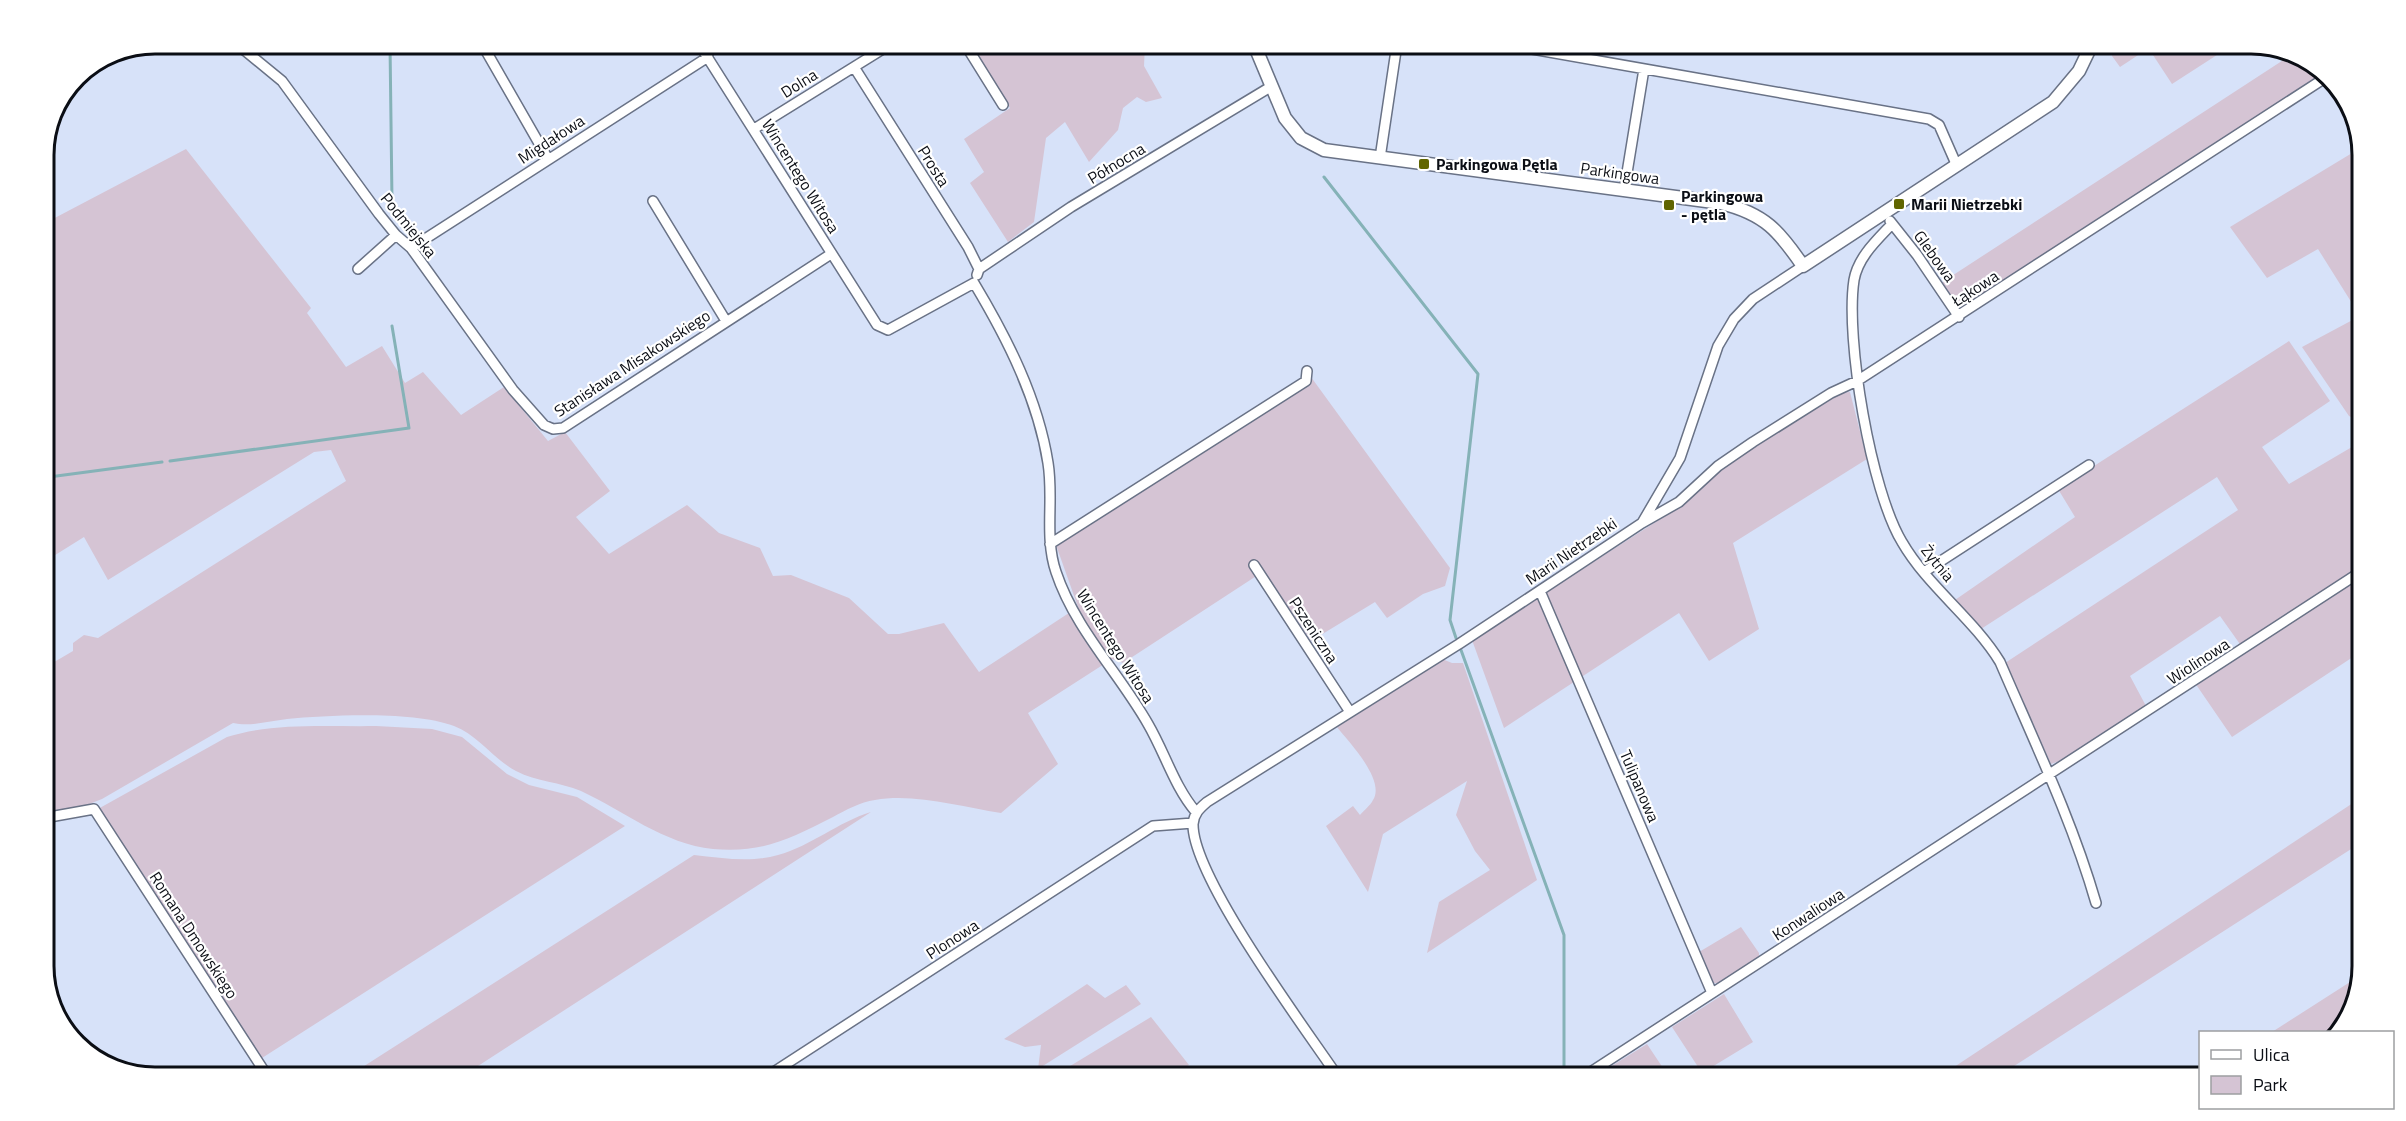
<svg xmlns="http://www.w3.org/2000/svg" width="2406" height="1121" font-family="'Titillium Web',sans-serif">
<style>
.green{fill:#d5c4d4}
.lines{fill:none;stroke-linecap:round;stroke-linejoin:round}
.stream{stroke:#85b2b7;stroke-width:3}
.street-casing{stroke:#697286;stroke-width:12}
.secondary-casing{stroke:#697286;stroke-width:15}
.street{stroke:#fff;stroke-width:9}
.secondary{stroke:#fff;stroke-width:12}
.poi-dot{fill:#606500;stroke:#fff;stroke-width:2}
.labels{text-anchor:middle;dominant-baseline:central;stroke-width:4.5;stroke-linejoin:round;paint-order:stroke}
.street-label{font-size:16px;fill:#0b0e15;stroke:#fff}
.poi-label{font-size:16px;font-weight:bold;fill:#0b0e15;stroke:#fff;text-anchor:start}
.rim{fill:none;stroke:#0b0e15;stroke-width:3}
</style>
<rect width="100%" height="100%" fill="#d7e2f9"/>
<path class="green" d="M969 44H1145L1144 66 1162 98 1146 102 1137 97 1123 108 1118 130 1089 162 1065 122 1046 138 1034 222 1008 242 970 183 984 172 964 139 1010 108Z
M2116 44H2155L2120 67 2112 56Z
M2165 44H2234L2172 84 2151 52Z
M2294 53 2322 75 1970 307 1960 305 1941 283Z
M2362 147V417L2357 420 2349 416 2302 347 2360 316 2318 249 2267 278 2230 227Z
M186 149 311 308 307 313 346 367 382 346 405 383 423 372 461 415 504 387 548 441 565 432 610 491 576 517 609 554 687 505 719 533 760 548 773 576 791 575 849 598 888 634H899L944 623 979 672 1078 607 1056 545 1311 377 1450 568 1445 586 1423 594 1387 618 1375 602 1311 641 1264 571 1123 663 1112 659 1028 713 1058 764 1001 813C961 807 915 793 875 800 860 802 846 810 833 817 789 839 764 853 713 849 664 844 624 811 581 791 560 782 537 782 516 771 493 759 478 735 454 726 413 711 331 715 287 719 269 721 250 727 233 723L102 799 79 808 44 814V668L73 651V643L84 635 98 638 346 481 331 450 314 452 108 580 84 537 44 562V216L49 221Z
M2289 341 2330 401 2262 447 2289 484 2357 444 2362 452V568L2242 647 2220 616 2130 676 2146 706C2117 726 2085 753 2051 764L2005 663 2238 510 2217 477 1981 629 1955 600 2075 517 2058 489Z
M1850 392 1867 459 1733 543 1759 629 1709 661 1679 613 1504 728 1472 640 1679 507 1722 467 1840 393Z
M2350 583 2362 601V651L2232 737 2195 683Z
M1442 659 1452 663H1463L1537 880 1427 953 1439 902 1490 870 1475 851 1456 815 1467 781 1383 834 1368 892 1326 826 1353 806 1360 815C1364 810 1370 806 1373 800 1386 780 1348 741 1336 726Z
M376 726 432 729 462 737 507 774 529 785 577 797 625 826 262 1058 100 816 98 809 227 737C274 722 327 727 376 726Z
M2362 797V842L1997 1077H1939Z
M871 812 461 1077H347L694 855C722 858 751 863 778 855 811 846 838 822 871 812Z
M1741 927 1759 953V958L1721 983H1714L1699 952Z
M2361 975 2354 1009 2334 1032H2272Z
M1087 984 1105 998 1126 985 1141 1004 1038 1069 1041 1045 1025 1047 1004 1039Z
M1724 994 1753 1042 1702 1073 1672 1027Z
M1151 1017 1189 1065 1168 1077H1052Z
M1647 1044 1669 1077H1594Z"/>
<g class="lines">
<path class="stream" d="M390 44 392 201
M1324 177 1478 374 1450 620 1456 638
M170 461 409 428 392 326
M49 477 162 462
M1461 650 1564 935V1077"/>
<g class="street-casing">
<path id="street" d="M237 44 282 81 379 214 396 235 411 248 513 390 544 425 553 429 563 428 831 254
M482 44 548 159
M699 44 877 325 888 330 974 283
M965 44 1003 105
M1503 44 1929 119 1939 125 1957 166
M854 67 968 247 979 269 977 275
M754 129 891 44
M1380 158 1397 44
M1624 191 1644 69
M653 201 726 321
M1890 221 1917 255 1959 317
M1892 224C1877 240 1858 257 1854 280 1845 339 1871 491 1902 542 1928 587 1973 618 2000 662 2034 741 2072 820 2096 903
M411 248 708 57
M358 269 396 235
M979 269 1071 207 1272 86
M974 283C1007 338 1038 399 1048 463 1054 499 1044 537 1056 572 1075 629 1119 673 1148 724 1165 753 1174 786 1196 812
M1642 523 1679 502 1718 466 1753 442 1831 393 1857 381 2325 78
M1050 544 1306 381 1307 371
M1254 565 1350 712
M1924 572 2089 465
M1540 591 1712 993
M44 818 94 809 268 1077
M766 1077 1153 826 1193 823
M1338 1077C1305 1028 1192 877 1193 824 1194 813 1200 808 1207 802L1459 644 1642 523 1680 458 1718 346 1734 319 1753 299 1803 266
M1583 1077 2362 571"/>
</g>
<g class="secondary-casing">
<path id="secondary" d="M1254 44 1285 118 1301 138 1324 150 1721 203C1765 214 1779 231 1803 266L2053 102 2079 71 2092 44"/>
</g>
<use href="#street" class="street"/>
<use href="#secondary" class="secondary"/>
</g>
<g class="poi-dot">
<rect x="1418" y="158" width="12" height="12" rx="3"/>
<rect x="1893" y="198" width="12" height="12" rx="3"/>
<rect x="1663" y="199" width="12" height="12" rx="3"/>
</g>
<g class="labels">
<g class="street-label">
<text transform="translate(799 83) rotate(-32)">Dolna</text>
<text transform="translate(551 139) rotate(-33)">Migdałowa</text>
<text transform="translate(1116 163) rotate(-31)">Północna</text>
<text transform="translate(934 166) rotate(58)">Prosta</text>
<text transform="translate(1620 173) rotate(8)">Parkingowa</text>
<text transform="translate(801 176) rotate(58)">Wincentego Witosa</text>
<text transform="translate(409 225) rotate(51)">Podmiejska</text>
<text transform="translate(1935 256) rotate(54)">Glebowa</text>
<text transform="translate(1975 288) rotate(-33)">Łąkowa</text>
<text transform="translate(632 363) rotate(-33)">Stanisława Misakowskiego</text>
<text transform="translate(1571 551) rotate(-34)">Marii Nietrzebki</text>
<text transform="translate(1938 563) rotate(51)">Żytnia</text>
<text transform="translate(1314 630) rotate(57)">Pszeniczna</text>
<text transform="translate(1116 646) rotate(58)">Wincentego Witosa</text>
<text transform="translate(2198 661) rotate(-33)">Wiolinowa</text>
<text transform="translate(1640 786) rotate(67)">Tulipanowa</text>
<text transform="translate(1808 914) rotate(-33)">Konwaliowa</text>
<text transform="translate(194 935) rotate(57)">Romana Dmowskiego</text>
<text transform="translate(952 939) rotate(-33)">Plonowa</text>
</g>
<g class="poi-label">
<text x="1436" y="164">Parkingowa Pętla</text>
<text x="1681" y="196">Parkingowa<tspan x="1681" dy="18">- pętla</tspan></text>
<text x="1911" y="204">Marii Nietrzebki</text>
</g>
</g>
<path d="M0 0H2406V1121H0ZM155 54H2251A101 101 0 0 1 2352 155V966A101 101 0 0 1 2251 1067H155A101 101 0 0 1 54 966V155A101 101 0 0 1 155 54Z" fill="#fff" fill-rule="evenodd"/>
<path class="rim" d="M155 54H2251A101 101 0 0 1 2352 155V966A101 101 0 0 1 2251 1067H155A101 101 0 0 1 54 966V155A101 101 0 0 1 155 54Z"/>
<rect x="2199" y="1031" width="195" height="78" fill="#ffffff" stroke="#9d9fa1" stroke-width="1.5"/>
<rect x="2211" y="1050" width="30" height="9" fill="#ffffff" stroke="#9d9fa1" stroke-width="1.5"/>
<text x="2253" y="1061" font-size="18" fill="#0b0e15">Ulica</text>
<rect x="2211" y="1076" width="30" height="18" fill="#d5c4d4" stroke="#9d9fa1" stroke-width="1.5"/>
<text x="2253" y="1091" font-size="18" fill="#0b0e15">Park</text>
</svg>
